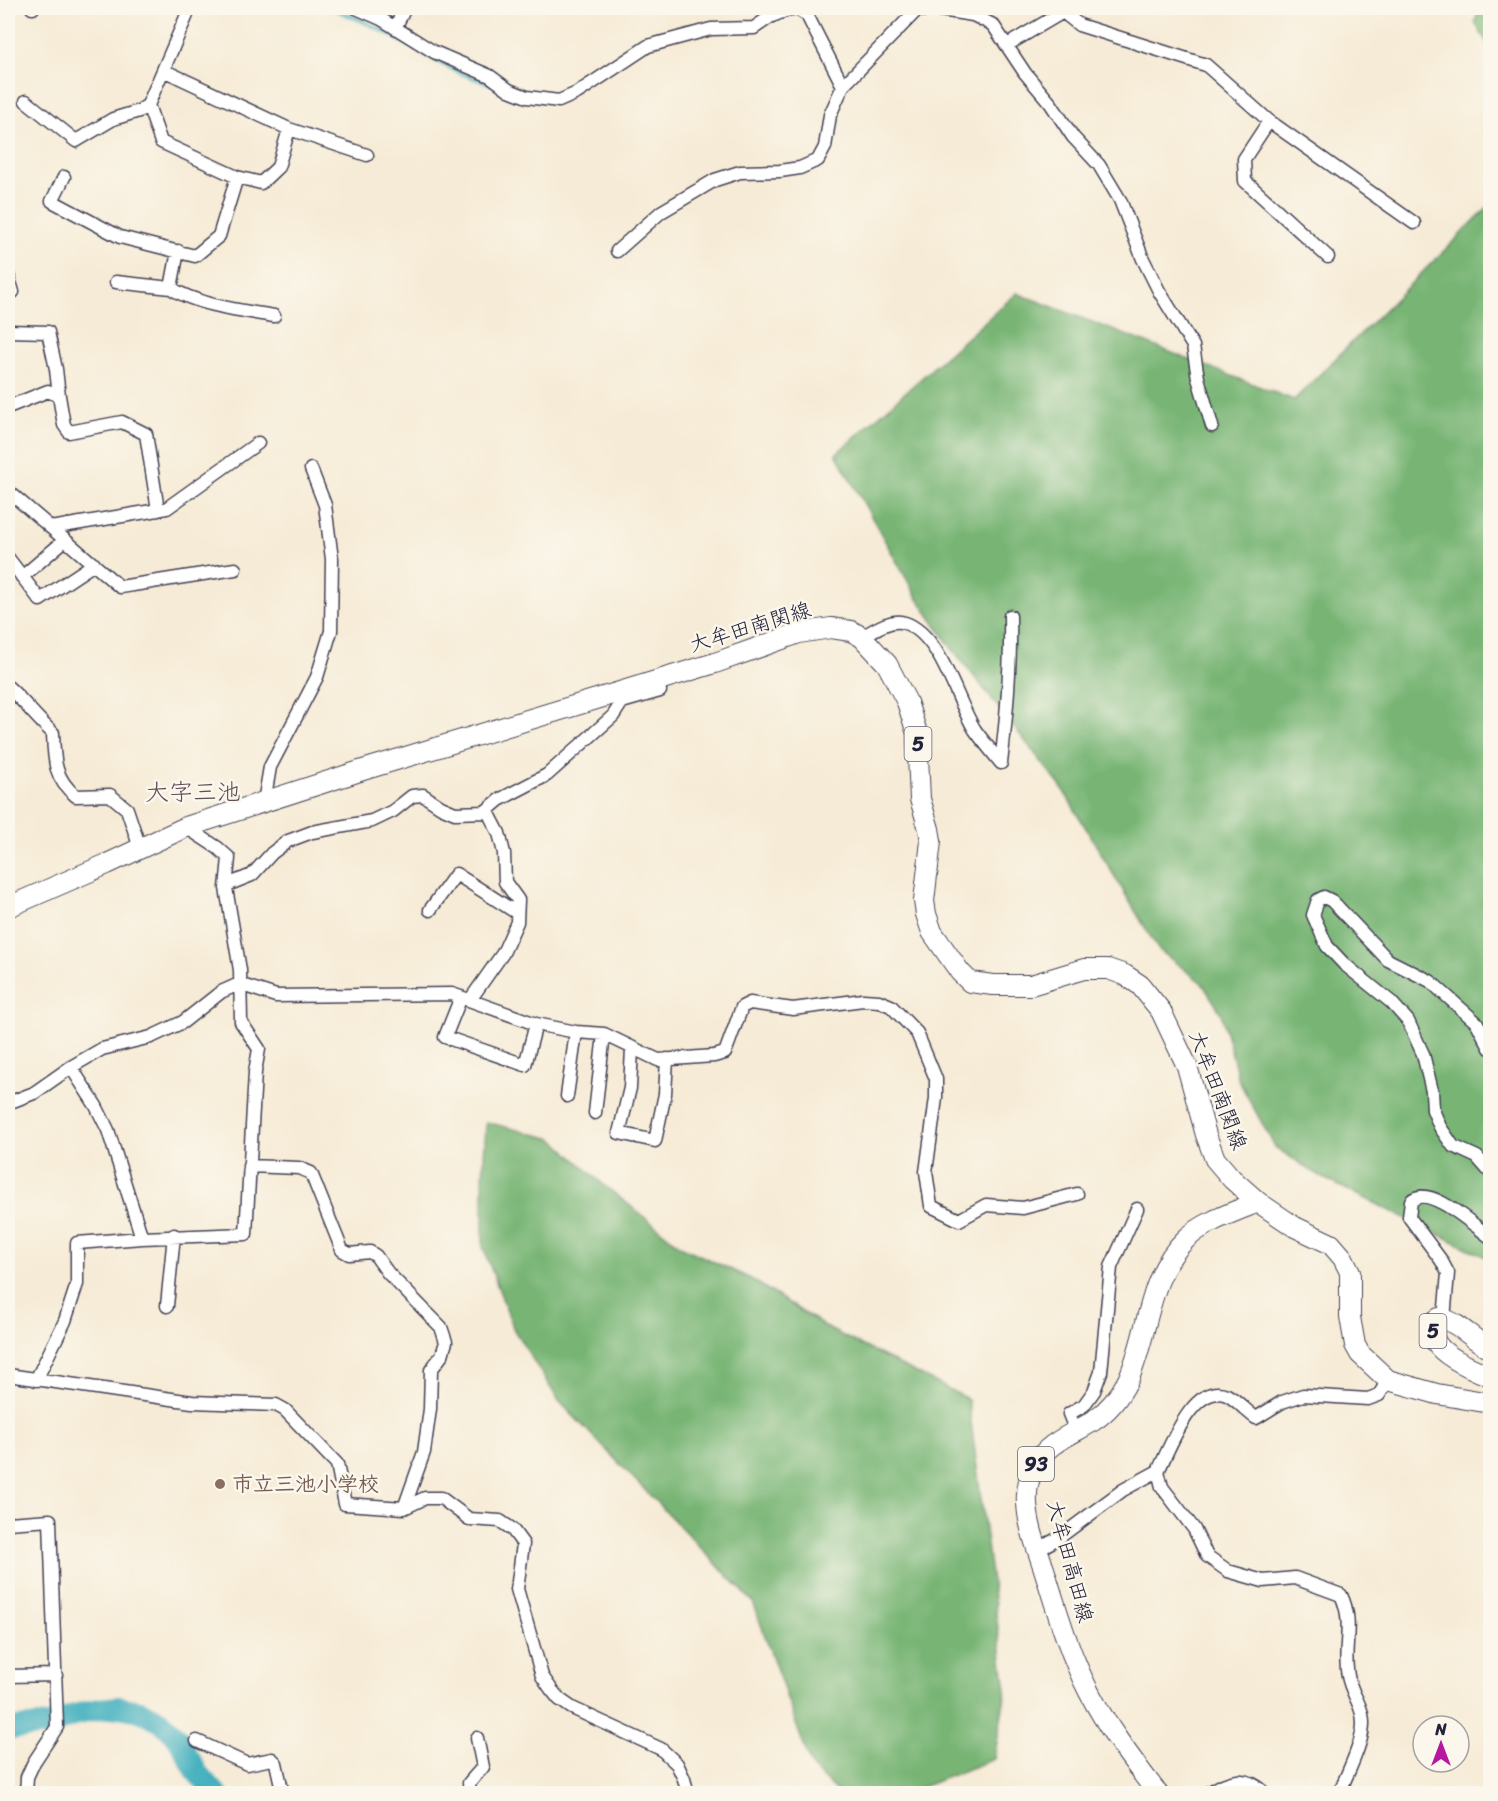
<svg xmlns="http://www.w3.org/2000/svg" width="1498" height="1801" font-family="Sriracha,'Klee One',sans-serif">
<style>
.forest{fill:#78b575;stroke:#4d6c58;stroke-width:1.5}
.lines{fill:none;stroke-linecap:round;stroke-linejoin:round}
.stream{stroke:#41afbe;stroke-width:4}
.river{stroke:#41afbe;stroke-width:22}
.minor-casing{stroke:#424052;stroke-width:15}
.primary-casing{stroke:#424052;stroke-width:22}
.minor{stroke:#fff;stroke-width:12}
.primary{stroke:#fff;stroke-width:20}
.education-dot{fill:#8d6e63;stroke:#fbf7ec;stroke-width:2}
.labels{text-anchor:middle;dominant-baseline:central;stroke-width:5;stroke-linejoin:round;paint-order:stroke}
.shield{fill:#fbf7ec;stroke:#636270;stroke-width:1.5}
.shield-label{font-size:20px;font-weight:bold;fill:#22223b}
.street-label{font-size:21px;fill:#22223b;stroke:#fbf7ec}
.education-label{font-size:21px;font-weight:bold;fill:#785e54;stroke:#fbf7ec;text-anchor:start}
.quarter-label{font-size:24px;fill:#614f56;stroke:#fbf7ec}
</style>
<rect width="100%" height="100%" fill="#fbf7ec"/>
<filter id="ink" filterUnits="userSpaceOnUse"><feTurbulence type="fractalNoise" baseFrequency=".0167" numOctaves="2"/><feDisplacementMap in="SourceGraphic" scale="12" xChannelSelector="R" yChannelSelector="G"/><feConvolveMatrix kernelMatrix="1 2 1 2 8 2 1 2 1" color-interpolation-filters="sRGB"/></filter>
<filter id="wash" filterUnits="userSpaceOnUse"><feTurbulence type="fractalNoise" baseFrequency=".008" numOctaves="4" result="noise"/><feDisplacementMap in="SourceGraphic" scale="24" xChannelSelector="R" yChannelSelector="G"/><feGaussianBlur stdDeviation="1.35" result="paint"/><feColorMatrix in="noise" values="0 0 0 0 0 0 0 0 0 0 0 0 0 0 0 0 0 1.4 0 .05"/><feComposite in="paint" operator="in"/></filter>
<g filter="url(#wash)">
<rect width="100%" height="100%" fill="#f6ebd6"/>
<path class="forest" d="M1479 8H1490V48L1475 23Z
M1490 205V1259L1319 1176 1275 1147 1239 1081 1221 1013 1202 983 1158 949 1062 788 950 646 918 599 836 454 1017 293 1294 400Z
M486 1122 553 1139 604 1185 682 1247 751 1279 829 1329 968 1399 1006 1690 994 1759 906 1793H838L811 1766 753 1602 559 1401 514 1330 483 1247V1179Z"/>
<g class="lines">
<path class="stream" d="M332 8C353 17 375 26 396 38 428 56 457 75 493 84"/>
<path class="river" d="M8 1729 50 1725 74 1715 99 1709 119 1707 140 1711 161 1721 178 1738 198 1774 217 1794"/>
</g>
</g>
<g filter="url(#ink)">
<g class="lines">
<g class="minor-casing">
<path id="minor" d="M32 8H33
M190 8 148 105 161 142 237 177
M356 8 381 19 434 52 490 76 509 90 527 97 559 101 577 93 648 46 711 29 754 28 770 17 785 11 797 9 807 15 843 86
M1063 12 1079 25 1206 65 1269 121 1414 223
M395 28 405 8
M1007 45 1063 12 1066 8
M163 70 289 129 367 155
M26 101 76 141 113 119 139 111 148 105
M1269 121 1244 159 1245 181 1328 257
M64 177 52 201 120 237 195 256 219 236 237 177 261 183 278 167 289 129
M617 251 661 212 715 180 740 172 780 171 800 168 818 160 825 147 830 115 843 86 916 11 934 9 973 15 993 25 1025 73 1051 104 1073 137 1099 165 1120 200 1143 259 1159 291 1193 346 1198 378 1212 426
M8 275 13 292
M116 282 171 288 178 251
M171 288C196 305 244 311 274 316
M8 331 48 332 56 369 59 396
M8 407 48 391 59 396 64 425 69 432 122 422 146 434 158 510 51 528
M8 491 120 587 235 569
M158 510 167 508 258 443
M8 558 40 600 94 564
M22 577 65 540
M862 637C874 630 891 618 905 623 941 635 956 700 975 730 983 741 992 752 1001 763 1007 714 1011 665 1010 616
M8 687C24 701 37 719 53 733 54 759 54 779 76 796L110 795 127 809 140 848
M264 802 270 767 317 677 331 631 332 559 325 505 311 469
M227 885 252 875 272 853 288 841 312 832 372 821 393 811 412 796 423 795 441 807 455 813 485 812 499 800 547 775 613 716 622 702 660 691 658 680
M430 910 456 874 517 913
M461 997 445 1037 525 1065 536 1024
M470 1000 503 953 517 922 518 900 505 882 504 853 499 833 487 810
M1490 1048 1477 1023 1430 981 1388 960 1332 901 1324 897 1318 900 1313 915 1327 946 1344 964 1391 1002 1408 1021 1423 1054 1432 1091 1433 1110 1440 1127 1453 1146 1477 1157 1490 1172
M632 1049 630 1088 619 1133 655 1141 665 1094 667 1059
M71 1067 102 1049 151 1037 183 1022 221 992 239 984 276 996 452 994 536 1024 576 1032 604 1034 658 1060 714 1056 725 1053 742 1007 750 1003 793 1009 863 1000 879 1001 891 1006 917 1033 936 1079V1098L926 1172 931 1206 959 1220 986 1205 1023 1208 1077 1194
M567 1096 576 1032
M8 1103 34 1093 71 1067 96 1106 108 1130 142 1238 246 1234 255 1072 259 1049 241 1022 240 970 226 888 229 858 218 848 186 827
M595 1113 604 1034
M249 1166 299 1168 311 1173 342 1250 349 1254 370 1252 376 1256 388 1273 441 1327 446 1342 442 1355 431 1370 430 1409 424 1452 404 1508
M167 1306 174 1235
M1444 1319 1448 1273 1441 1260 1409 1217 1411 1201C1429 1183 1474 1226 1490 1237
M8 1375 192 1402 276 1405 285 1410 337 1464 345 1504 404 1508 425 1498H441L469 1519 500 1521 512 1529 523 1544 517 1589 542 1676 551 1689 559 1699 572 1708 661 1749 677 1764 684 1779 688 1794
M36 1380 65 1321 77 1284V1243L142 1238
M1076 1431 1069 1414 1084 1405 1094 1391 1101 1372 1111 1267 1137 1209
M8 1523 50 1520 57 1727 34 1762 27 1777 26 1794
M1038 1549 1057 1539 1123 1490 1158 1471
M8 1676 56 1675
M197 1741 247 1764 272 1759 276 1763 283 1794
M470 1794 469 1783 483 1767 477 1738
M1207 1794C1229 1779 1246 1774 1266 1794
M1339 1794C1346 1775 1359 1752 1362 1733 1367 1708 1352 1698 1348 1676 1342 1648 1355 1624 1341 1595L1295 1578 1263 1581 1228 1571 1207 1556 1194 1529 1162 1487 1158 1471C1169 1450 1193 1381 1227 1395 1237 1400 1247 1412 1256 1418L1282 1402 1303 1395 1368 1399 1379 1395 1388 1380"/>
</g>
<g class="primary-casing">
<path id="primary" d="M8 907 107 864 186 827 363 770 715 663 799 633 831 628 851 631 862 637 887 664 907 702 917 733 920 799 929 829 931 841 924 901 926 914 932 932 960 972 970 982 993 985H1031L1084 969H1108L1125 975 1140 985 1161 1011 1177 1045 1187 1066 1206 1135 1215 1159 1232 1179 1258 1202 1295 1227 1331 1244 1343 1258 1350 1272V1317L1355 1345 1360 1354 1388 1380 1437 1394 1490 1403
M1490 1348C1472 1340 1458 1321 1439 1318L1435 1321C1433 1328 1432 1337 1437 1344 1446 1358 1475 1370 1490 1376
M1158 1794C1133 1761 1108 1729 1089 1692 1069 1653 1057 1611 1044 1569 1037 1548 1028 1526 1027 1503 1026 1490 1029 1476 1036 1464 1047 1442 1074 1434 1093 1421 1108 1411 1120 1396 1128 1380 1149 1334 1147 1276 1186 1239 1205 1221 1235 1212 1258 1202"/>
</g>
<use href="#minor" class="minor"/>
<use href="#primary" class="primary"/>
</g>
</g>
<circle class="education-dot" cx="220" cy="1484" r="6"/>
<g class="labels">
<g class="shield">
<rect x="904.5" y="727" width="27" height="34" rx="4.5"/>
<rect x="1419.5" y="1314" width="27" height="34" rx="4.5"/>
<rect x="1018" y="1447" width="36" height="34" rx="4.5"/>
</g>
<g class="shield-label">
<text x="918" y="744">5</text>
<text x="1433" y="1331">5</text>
<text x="1036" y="1464">93</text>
</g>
<g class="street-label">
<text transform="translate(750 627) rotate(-17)">大牟田南関線</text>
<text transform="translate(1218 1090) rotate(69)">大牟田南関線</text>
<text transform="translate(1070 1561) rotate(75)">大牟田高田線</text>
</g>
<g class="education-label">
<text x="232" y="1484">市立三池小学校</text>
</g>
<g class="quarter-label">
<text x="193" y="792">大字三池</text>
</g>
</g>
<rect width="1498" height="1801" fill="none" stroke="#fbf7ec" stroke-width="30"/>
<g transform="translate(1441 1744)"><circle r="28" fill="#fbf7ec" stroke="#a4a2a5" stroke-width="1.5"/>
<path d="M0-4.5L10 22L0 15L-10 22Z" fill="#b5179e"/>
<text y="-9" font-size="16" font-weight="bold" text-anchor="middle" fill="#22223b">N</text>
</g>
</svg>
